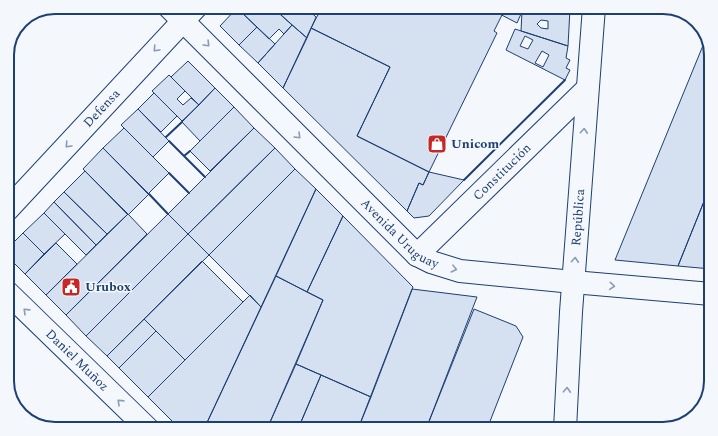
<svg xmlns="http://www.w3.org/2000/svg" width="718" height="436" font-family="Spectral,serif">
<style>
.building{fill:#d5e0f0;stroke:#1d3f73;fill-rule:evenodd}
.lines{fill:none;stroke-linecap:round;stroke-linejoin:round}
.minor-casing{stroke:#1d3f73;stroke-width:24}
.minor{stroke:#f4f7fb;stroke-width:22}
.wall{stroke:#1d3f73;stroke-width:2}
.oneway{stroke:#889bb7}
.labels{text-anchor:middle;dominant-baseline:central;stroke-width:3;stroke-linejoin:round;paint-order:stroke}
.street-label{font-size:13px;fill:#1d3f73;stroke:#f4f7fb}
.poi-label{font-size:13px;font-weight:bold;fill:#1d3f73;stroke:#f4f7fb;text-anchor:start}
.rim{fill:none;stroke:#1d3f73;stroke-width:2}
</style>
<rect width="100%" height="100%" fill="#f4f7fb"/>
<path class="building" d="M238 7H272L292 25 284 34 279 29 269 39 237 8Z
M272 7H305L316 17 307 38Z
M322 7H487L502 15 494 31 497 33 429 172 357 136 390 67 311 28Z
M495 7H524L517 23 494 11Z
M528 7H548L570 9 568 46 521 31 522 11H528ZM541 20 548 21V29L541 28 537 24Z
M237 8 257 27 239 45 220 26Z
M292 25 307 38 283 88 258 63Z
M257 27 275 44 258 63 239 45Z
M311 28 390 67 357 136 429 172 423 185 419 183 407 211 283 88Z
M515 29 568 46 566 58 570 60 566 68 570 70 565 80 506 50ZM525 36 533 40 528 49 520 46ZM542 51 549 55 543 67 535 63Z
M704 43 708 44 711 52V184L678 266 615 260Z
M188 61 215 88 199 105 171 77Z
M169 75 185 91 177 99 183 105 191 98 199 105 182 121 152 91Z
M215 88 234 107 200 141 182 122Z
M154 93 177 116 161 132 138 109Z
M234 107 254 128 210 171 190 151Z
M138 109 169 141 153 157 121 125Z
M124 128 169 173 148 194 103 148Z
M254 128 275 148 188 234 168 214Z
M103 148 149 194 128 215 83 169Z
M275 148 295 169 209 255 188 234Z
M295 169 316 189 261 307 209 255Z
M85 171 128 214 107 234 64 192Z
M429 172 464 180 429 216 414 218 407 211 419 183 423 185Z
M711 184V269L678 266Z
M316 189 343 216 307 292 276 276Z
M64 192 107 234 96 245 54 202Z
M54 202 96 245 86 255 44 213Z
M44 213 65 234 44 254 23 233Z
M128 214 147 234 66 315 46 295Z
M168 214 188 234 86 336 66 315Z
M343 216 413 287 371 397 296 364 323 300 307 292Z
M23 233 44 254 25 274 7 256V249Z
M188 234 209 255 107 356 86 336Z
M56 243 77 264 46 295 25 274Z
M202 261 243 302 185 360 144 319Z
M276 276 323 300 267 429H204Z
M412 289 477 297 426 429H358Z
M250 295 261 307 204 429H180L148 397Z
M474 309 516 326 523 337 487 429H426Z
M144 319 156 331 119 368 107 356Z
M156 331 185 360 148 397 119 368Z
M296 364 321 375 298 429H267Z
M321 375 371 397 358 429H298Z"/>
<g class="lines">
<g class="minor-casing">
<g id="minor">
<path id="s1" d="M169 7 417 255 431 262 460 271 573 282 711 294"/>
<path id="s2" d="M7 210 196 7"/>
<path id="s3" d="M417 255 587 89"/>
<path id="s4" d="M7 292 148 429"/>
<path id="s5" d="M565 429 571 312 594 7"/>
</g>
</g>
<use href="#minor" class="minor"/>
<path class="wall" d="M166 137 182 122
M169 141 205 177
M184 156 190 151
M169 173 189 193
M464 180 565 80
M149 194 168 214"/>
</g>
<defs><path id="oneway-chevron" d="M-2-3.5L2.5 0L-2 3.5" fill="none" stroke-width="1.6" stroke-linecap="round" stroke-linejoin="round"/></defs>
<g class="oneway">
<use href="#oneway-chevron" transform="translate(207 44) rotate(45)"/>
<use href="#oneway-chevron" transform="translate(156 49) rotate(133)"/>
<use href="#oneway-chevron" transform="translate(584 131) rotate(-86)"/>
<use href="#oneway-chevron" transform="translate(298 136) rotate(45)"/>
<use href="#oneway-chevron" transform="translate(68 145) rotate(133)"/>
<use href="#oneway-chevron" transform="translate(575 260) rotate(-86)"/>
<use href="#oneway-chevron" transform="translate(454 269) rotate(14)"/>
<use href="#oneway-chevron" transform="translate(612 286) rotate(5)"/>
<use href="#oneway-chevron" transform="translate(26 311) rotate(-136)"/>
<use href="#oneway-chevron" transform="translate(567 390) rotate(-87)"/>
<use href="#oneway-chevron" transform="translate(120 402) rotate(-136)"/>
</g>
<defs>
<g id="shop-square" transform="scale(1)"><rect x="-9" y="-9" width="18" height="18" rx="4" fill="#c62828" stroke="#f4f7fb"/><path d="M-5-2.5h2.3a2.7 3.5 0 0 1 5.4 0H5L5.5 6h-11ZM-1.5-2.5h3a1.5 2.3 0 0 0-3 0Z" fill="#fff"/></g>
<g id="civic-square" transform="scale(1)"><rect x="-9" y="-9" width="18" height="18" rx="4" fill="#c62828" stroke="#f4f7fb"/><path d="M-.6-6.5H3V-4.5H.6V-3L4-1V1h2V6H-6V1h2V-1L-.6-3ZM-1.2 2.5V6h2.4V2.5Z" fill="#fff"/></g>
</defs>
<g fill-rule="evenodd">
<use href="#shop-square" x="437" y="144"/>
<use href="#civic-square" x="71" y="287"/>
</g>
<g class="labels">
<g class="street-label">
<text stroke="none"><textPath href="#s2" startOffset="139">Defensa</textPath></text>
<text stroke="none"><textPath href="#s3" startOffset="119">Constitución</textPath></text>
<text stroke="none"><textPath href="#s5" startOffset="212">República</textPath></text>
<text stroke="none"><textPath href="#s1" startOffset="324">Avenida Uruguay</textPath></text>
<text stroke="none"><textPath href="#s4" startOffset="98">Daniel Muñoz</textPath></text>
</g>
<g class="poi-label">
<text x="451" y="144">Unicom</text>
<text x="85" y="287">Urubox</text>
</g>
</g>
<path d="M0 0H718V436H0ZM55 14H663A41 41 0 0 1 704 55V381A41 41 0 0 1 663 422H55A41 41 0 0 1 14 381V55A41 41 0 0 1 55 14Z" fill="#f4f7fb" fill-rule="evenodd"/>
<path class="rim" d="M55 14H663A41 41 0 0 1 704 55V381A41 41 0 0 1 663 422H55A41 41 0 0 1 14 381V55A41 41 0 0 1 55 14Z"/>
</svg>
